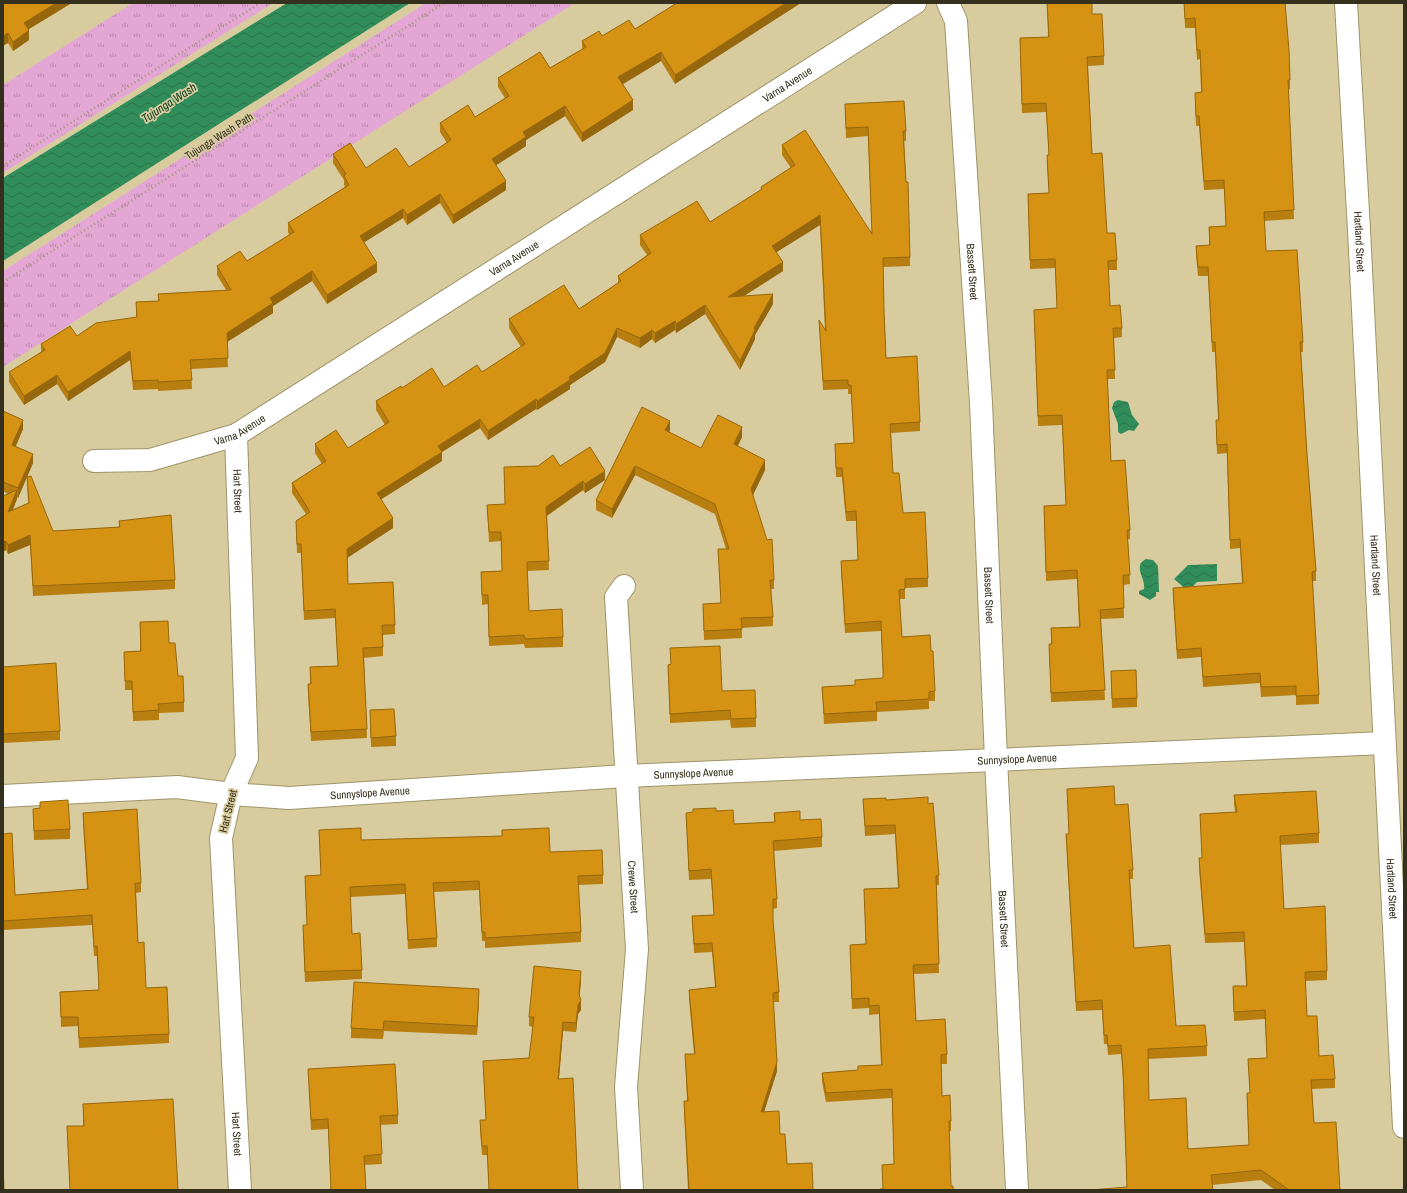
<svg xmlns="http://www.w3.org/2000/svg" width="1407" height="1193" font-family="'Archivo Narrow',sans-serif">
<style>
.park{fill:url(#park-tufts)}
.water{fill:url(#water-waves)}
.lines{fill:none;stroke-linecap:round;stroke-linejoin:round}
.minor-casing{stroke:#9f9468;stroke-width:24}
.path{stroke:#a19773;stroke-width:2.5;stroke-dasharray:1 3;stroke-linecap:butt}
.minor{stroke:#fff;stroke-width:22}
.wall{fill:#b87e10}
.shaded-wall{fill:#96670d}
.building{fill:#d69313;stroke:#96670d}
.labels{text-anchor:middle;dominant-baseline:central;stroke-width:3.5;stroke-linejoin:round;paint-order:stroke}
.street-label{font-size:11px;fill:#35301e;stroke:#d8cc9f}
.water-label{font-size:12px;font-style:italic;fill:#0f4126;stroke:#d8cc9f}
</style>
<defs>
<pattern id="park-tufts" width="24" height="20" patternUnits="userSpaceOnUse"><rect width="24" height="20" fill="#e4a7d5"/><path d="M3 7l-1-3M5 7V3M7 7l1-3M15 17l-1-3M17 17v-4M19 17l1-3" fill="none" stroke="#ba88ac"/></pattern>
<pattern id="water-waves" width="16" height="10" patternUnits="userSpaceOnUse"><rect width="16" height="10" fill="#318d5a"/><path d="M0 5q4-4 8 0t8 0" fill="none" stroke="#2a744a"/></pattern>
</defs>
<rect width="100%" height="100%" fill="#d8cc9f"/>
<path class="park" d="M133 3H273L3 173V85Z
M426 3H575L3 367V271Z"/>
<path class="water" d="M287 3H410L3 261V178Z
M1118 400 1128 402 1132 415 1139 424 1134 431 1129 430 1121 434 1118 432V424L1112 408 1114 402Z
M1146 559 1153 560 1158 566 1159 592H1156V596L1150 600 1139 594V591L1144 589C1146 578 1132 566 1146 559Z
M1217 564V581L1197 582 1188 591 1174 579 1188 565Z"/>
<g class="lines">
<g class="minor-casing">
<g id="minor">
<path id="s1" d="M948 3 956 21 981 403 996 759 1017 1190"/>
<path id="s2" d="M1346 3 1359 230 1404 1127"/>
<path id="s3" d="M236 435 247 758 231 794 221 838 240 1190"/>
<path id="s4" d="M94 461 150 460 236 435 915 3"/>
<path id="s5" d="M624 586 616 597 637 949 626 1087 632 1190"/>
<path id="s6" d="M3 796 177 787 231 794 289 798 625 776 1384 743"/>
</g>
</g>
<path class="path" d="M3 166 260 3
M3 282 444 3"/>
<use href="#minor" class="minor"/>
</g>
<path class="wall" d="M3 3H70V4L29 29V40L13 51 8 43Z
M677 3 675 84 661 61 623 84 633 110 582 142 565 116 526 140V146L496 165 506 190 453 224 440 203 407 225 403 218 364 242 377 272 327 304 312 281 273 306V313L227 342 228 367 191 369 192 389 158 391V389L133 390 130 360 68 401 57 384 24 405 9 382V372L41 352V344L77 336 136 317V302L158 301V294L226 290 217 275V266L247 261 289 235 288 232V223L345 187 344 185V180L333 163V154L366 168 409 167 447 143 440 132V123L475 117 505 98 498 87V78L550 68 582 49V41L635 29Z
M1047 3 1092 14 1104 56V65L1088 66 1092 154 1107 233 1117 260V270H1108L1110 306 1122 328V337L1114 338 1115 379H1107L1111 461 1130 530V539H1128L1130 584 1123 585 1124 618 1101 619 1105 700 1051 702 1049 644H1051V628L1079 627 1077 579 1046 581 1044 506 1066 505 1062 425 1038 426 1034 310 1057 308 1055 268 1030 269 1028 194 1049 193 1047 164V155H1049L1046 112 1022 113 1020 38 1048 37Z
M1184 3H1285L1290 80V89H1288L1294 219 1264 221 1266 251 1303 342V352H1301L1307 454 1316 571V581H1312L1319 695V704L1296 705V695L1261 697 1260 683 1203 687 1201 657 1177 659 1173 597V588L1242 583 1240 548 1230 549 1227 453 1217 454 1216 420H1218L1215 352H1212L1208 276H1198L1196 255V246L1209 245V227L1226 226 1224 189 1204 190 1199 126H1196L1195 102V93L1201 92 1200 59 1197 60 1195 28H1185Z
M845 104 906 131V141H904L910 257V266L883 267 884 310 886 358 920 422V431L891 433 893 473 903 513 928 578V587L905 588V599H899L902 637 935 691V701H929V709L877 712V721L824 724 822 687 855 685 883 678V674L881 631 845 633 841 570V561L858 560 856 521H846L842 477H836L835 444 854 443 851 394H848V389L823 390 819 320 825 330 820 225 776 252 783 271 744 296 773 304 755 335V339L740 370 705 314 676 333 675 330 655 343 652 339 640 348 617 337 605 362 570 385V389L537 410 536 409 488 440 480 428 442 452V461L381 499 393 528 347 558 348 584 395 625V634L383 635V656L364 658 367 738 311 741 308 693V684H310V667L338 666 335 618 304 620 301 553H297L296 521 306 514 292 493V483L322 464 315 453V444L348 448 385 425 376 410V401L402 388 444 387 482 372 521 347 509 328V319L579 309 618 283V276L647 255 640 245V235L710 222 761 190V187L791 168 782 155V145L872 233 868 136 846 138Z
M3 408 4 411 23 429 16 446 33 463 18 498H17L13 510 28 503 27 477 53 531 119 527V521L175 580V589L33 596 30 545 8 554 6 550 3 552 8 494 3 491Z
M670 430 669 432 701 448 742 437 738 446 765 470 753 495 774 580V589H771L773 617V626L742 628V638L704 640 703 604 721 603 718 549H726L715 514 635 475 612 518 596 510V500Z
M560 466 605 480 585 493 583 490 547 516 549 570 527 571 529 611 563 637V647L525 648 524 644 489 646 488 604 482 605 481 572 502 571 501 541 489 542 487 505 505 504 504 467Z
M140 622 169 643 178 676 184 702V712L159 713V720L133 721 132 690H125L124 652 140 651Z
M670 664 722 691 756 718V727L731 728 730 720 670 723 668 665Z
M3 667 60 731V740L3 743Z
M1111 671 1137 698V707L1112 708Z
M370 710 396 736V746L371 747Z
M1067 789 1115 805 1133 870V879H1130L1134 948 1176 1026 1207 1046V1056L1148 1059 1149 1100 1188 1149 1249 1145 1247 1103V1093H1250L1248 1059 1267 1058 1265 1019 1234 1021 1233 986H1246L1244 942 1205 943 1199 868V858H1202L1200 814 1235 812 1234 805V795L1319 833V843L1280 845 1284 909 1327 971V980L1305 981 1307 1016 1319 1056 1335 1079V1088L1312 1089 1314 1123 1340 1190H1275L1261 1180 1212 1185 1127 1187 1123 1079 1121 1054 1108 1055 1107 1044H1104L1102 1010 1076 1011 1067 858 1066 834H1069Z
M863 799 928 804 939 875V885H936L939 973 914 974 916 1021 947 1054V1064H941L942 1096 951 1121V1131H949L883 1189 882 1165 894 1164 892 1098 826 1102 822 1082V1073L858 1070 881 1065 879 1014 869 1015V1008L852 1009 850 945 866 944 864 889 898 888 895 834 865 836Z
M40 802 70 829V839L34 840 33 809 40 808Z
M716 811 734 824 774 822V813L800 820 822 837V847L774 851 777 899V908L773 909V920L779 992V1002H773L777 1071 764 1112 780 1134 787 1164 813 1190H688L684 1111V1101H687L685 1054H694L689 999V990L715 987 712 952 694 953 692 916 714 915 711 879 689 880 686 813Z
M83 813 141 883V892L136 893 138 943 146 988 169 1034V1043L79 1048 78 1026 61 1027 60 992 99 990 97 956H94L92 925 3 930V834L15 895 87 889 83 822Z
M319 830 361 840 550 852 603 875V884L578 885 581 932V942L485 948V941H482L479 890 434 892 437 938V947L408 949 405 894 350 897 352 934 362 970V979L305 982 303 934V925H307L305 876 321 875Z
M581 981 579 996 581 1010 578 1014 576 1032 563 1031 559 1079 578 1190H489L487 1155H482L480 1130V1120H486L483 1061 529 1058 533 1027 529 1026V1017Z
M479 998 477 1035 384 1031 383 1039 351 1038V1028Z
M308 1069 398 1115V1124L380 1125 382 1164 365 1165 366 1190H331L328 1129 311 1130Z
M83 1104 178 1190H70L67 1126H83Z"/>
<path class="shaded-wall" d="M56 3H70V4L24 32V23Z
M786 3H801L675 84V75Z
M29 30V40L13 51V42Z
M8 33V43L3 46V36Z
M661 52V61L618 87V77Z
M633 100V110L582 142V133Z
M565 106V116L526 140V146L492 168V159L523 132Z
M506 181V190L453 224V215Z
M440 194V203L407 225V215Z
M403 209V218L360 245V236Z
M820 215V225L772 255V246Z
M783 262V271L728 306V297Z
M377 263V272L327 304V295Z
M312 271V281L273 306V313L227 342V333L270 298Z
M773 294V304L755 335V339L740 370V361L754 328Z
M705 305V314L676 333V324Z
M675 321V330L655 343V333Z
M617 328V337L605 362 570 385V389L537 410V401L569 377Z
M652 330V339L640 348V338Z
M130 351V360L68 401V392Z
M57 375V384L24 405V396Z
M536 399V409L488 440V431Z
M480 419V428L442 452V461L377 502V493L438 446Z
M23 420V429L12 454V445Z
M670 421V430L665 440V430Z
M742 427V437L734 453V444Z
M33 454V463L18 498V488Z
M765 460V470L751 499V489Z
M635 466V475L612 518V509Z
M605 471V480L585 493V484Z
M583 481V490L546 516V507Z
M17 490V499L8 521V512Z
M393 518V528L347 558V549Z
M30 535V545L8 554V545Z
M6 541V550L3 552V542Z
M581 971V981L579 1004V994Z
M479 989V998L477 1035V1026Z
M581 1000V1010L578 1014 576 1032V1023L578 1005Z
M563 1022V1031L558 1088V1079Z
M777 1062V1071L761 1121V1112Z"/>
<path class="building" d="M3 3H56L24 23 29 30 13 42 8 33 3 36Z
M677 3H786L675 75 661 52 618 77 633 100 582 133 565 106 523 132 526 137 492 159 506 181 453 215 440 194 407 215 403 209 360 236 377 263 327 295 312 271 270 298 273 303 227 333 228 358 190 360 192 380 158 382V380L133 381 130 351 68 392 57 375 24 396 9 372 45 350 41 344 70 326 77 336 96 323 137 317 136 302 159 301 158 294 231 290 217 266 240 251 247 261 294 232 288 223 349 185 344 176 346 174 333 154 350 143 366 168 396 148 409 167 451 140 440 123 468 105 475 117 509 96 498 78 540 52 550 68 586 47 582 41 599 31 602 36 629 20 635 29Z
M1047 3H1092V14H1102L1104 56 1087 57 1092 154 1102 153 1107 233H1115L1117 260 1108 261 1110 306 1120 305 1122 328H1113L1115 370H1107L1111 461 1125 460 1130 530H1127L1130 575H1123L1124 608 1100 610 1105 690 1051 693 1049 644H1052L1051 628 1080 627 1077 570 1046 572 1044 506 1066 505 1062 415 1038 416 1034 310 1057 308 1055 259 1030 260 1028 194 1049 193 1047 155H1049L1046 103 1022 104 1020 38 1049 37Z
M1184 3H1285L1289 50 1290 80H1288L1294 210 1264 212 1266 251 1297 250 1303 342H1300L1307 454 1316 571 1312 572 1319 695 1296 696V686L1261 687 1260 673 1203 677 1201 648 1177 650 1173 588 1243 583 1240 539 1230 540 1227 444 1217 445 1216 420H1219L1215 342H1212L1208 267H1198L1196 246 1210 245 1209 227 1226 226 1224 180 1204 181 1199 116H1196L1195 93 1202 92 1200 50H1197L1195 18 1185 19Z
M904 101 906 131H903L906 182H908L910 257 883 258 884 310 886 358 917 356 920 422 890 424 893 473H899L903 513 925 512 928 578 905 579V589L899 590 902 637 930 635 931 651H933L935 691 929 692V699L876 702 877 711 824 714 822 687 855 685V680L883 678V669L881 621 845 624 841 561 858 560 856 511 846 512 842 468H836L835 444 854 443 851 385H848V380L823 381 819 320 826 331 820 215 772 246 783 262 728 297 773 294 754 328 755 330 740 361 705 305 676 324 675 321 655 333 652 330 640 338 617 328 605 353 569 377 570 380 537 401 536 399 488 431 480 419 438 446 442 452 377 493 393 518 347 549 348 584 393 582 395 625H382L383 647 363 648 367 729 311 732 308 684H311L310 667 338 666 335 609 304 611 301 544H297L296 521 310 512 292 483 326 461 315 444 336 430 348 448 389 422 376 401 401 386 402 388 432 368 444 387 477 365 482 372 525 344 509 319 564 285 579 309 621 281 618 276 651 253 640 235 697 201 710 222 762 189 761 187 795 165 782 145 805 130 872 234 868 127 846 128 845 104Z
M642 407 670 421 665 430 701 448 718 415 742 427 734 444 765 460 751 489 767 540 772 539 774 580H770L773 617 741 618 742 629 704 631 703 604 721 603 718 549H729L715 504 635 466 612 509 596 500Z
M3 411 23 420 12 445 33 454 18 488 3 482Z
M590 447 605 471 585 484 583 481 546 507 549 561 527 562 529 611 562 609 563 637 525 639 524 635 489 637 488 595H482L481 572 502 571 501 532H489L487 505 505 504 504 467 538 466 553 455 560 466Z
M31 476 53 531 120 527 119 521 171 515 175 580 33 586 30 535 8 545 6 541 3 542V496L17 490 8 512 29 503 27 477Z
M168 621 169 643H175L178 676H183L184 702 158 704 159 710 133 712 132 681H125L124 652 141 651 140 622Z
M720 646 722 691 755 690 756 718 731 719 730 710 670 714 668 665 671 664 670 648Z
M56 663 60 731 3 734V667Z
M1136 670 1137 698 1112 699 1111 671Z
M394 709 396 736 371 738 370 710Z
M1114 786 1115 805 1128 804 1133 870H1129L1134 948 1170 945 1176 1026 1205 1025 1207 1046 1148 1049 1149 1100 1186 1098 1188 1149 1249 1145 1247 1093H1250L1248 1059 1267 1058 1265 1010 1234 1012 1233 986H1247L1244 932 1205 934 1199 858H1202L1200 814 1237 812 1234 795 1316 791 1319 833 1280 836 1284 909 1325 906 1327 971 1305 972 1307 1016H1317L1319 1056 1333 1055 1335 1079 1311 1080 1314 1123 1336 1122 1340 1190H1289L1261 1170 1211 1175 1213 1190H1091L1127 1187 1123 1069 1121 1045 1108 1046 1107 1035H1104L1102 1000 1076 1002 1067 849 1066 834H1069L1067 789Z
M928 797V804L933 803 939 875 936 876 939 964 913 965 916 1021 945 1019 947 1054 941 1055 942 1096 950 1095 951 1121H949L951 1186H953V1190H880V1189H883L882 1165 894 1164 892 1089 826 1093 822 1073 858 1070V1066L882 1065 879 1005 869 1006V998L852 999 850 945 866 944 864 889 899 888 895 825 865 826 863 799 886 798V800Z
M68 800 70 829 34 831 33 809 40 808V802Z
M716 808V811L733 810 734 824 775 822 774 813 800 811V820L821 819 822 837 773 841 777 899H773V920L779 992 773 993 777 1062 761 1112 779 1111 780 1134H785L787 1164 812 1163 813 1190H689L684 1101H688L685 1054H695L689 990 716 987 712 943 694 944 692 916 714 915 711 869 689 871 686 813 693 812V809Z
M137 809 141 883H135L138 943 144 942 146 988 167 987 169 1034 79 1038 78 1017H61L60 992 99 990 97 946 94 947 92 915 3 921V834L12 833 15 895 88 889 83 813Z
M361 828V840L502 836V830L549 828 550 852 602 850 603 875 578 876 581 932 485 938V932H482L479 881 433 883 437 938 408 940 405 884 350 887 352 934 360 933 362 970 305 972 303 925H307L305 876 321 875 319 830Z
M534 966 581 971 579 994 581 1000 578 1005 576 1023 563 1022 558 1079 573 1078 578 1190H489L487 1146H482L480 1120H486L483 1061 529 1058 534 1017H529Z
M354 982 479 989 477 1026 384 1021 383 1030 351 1028Z
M395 1064 398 1115 380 1116 382 1154 364 1156 366 1190H331L328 1119 311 1120 308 1069Z
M173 1099 178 1190H70L67 1126H84L83 1104Z
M3 1163 4 1190H3Z"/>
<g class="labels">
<g class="street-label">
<text stroke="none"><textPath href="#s4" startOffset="799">Varna Avenue</textPath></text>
<text transform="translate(219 136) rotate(-32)">Tujunga Wash Path</text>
<text stroke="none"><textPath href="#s2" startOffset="239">Hartland Street</textPath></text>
<text stroke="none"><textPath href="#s4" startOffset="475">Varna Avenue</textPath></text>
<text stroke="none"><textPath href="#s1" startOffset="271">Bassett Street</textPath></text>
<text stroke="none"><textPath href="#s4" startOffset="151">Varna Avenue</textPath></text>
<text stroke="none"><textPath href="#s3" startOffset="56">Hart Street</textPath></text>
<text stroke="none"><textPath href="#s2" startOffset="563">Hartland Street</textPath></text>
<text stroke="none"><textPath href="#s1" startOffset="595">Bassett Street</textPath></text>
<text stroke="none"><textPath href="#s6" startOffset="1016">Sunnyslope Avenue</textPath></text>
<text stroke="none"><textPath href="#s6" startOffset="692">Sunnyslope Avenue</textPath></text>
<text stroke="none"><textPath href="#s6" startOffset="368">Sunnyslope Avenue</textPath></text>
<text transform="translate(228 811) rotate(-76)">Hart Street</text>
<text stroke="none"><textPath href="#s5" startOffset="304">Crewe Street</textPath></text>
<text stroke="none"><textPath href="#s2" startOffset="887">Hartland Street</textPath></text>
<text stroke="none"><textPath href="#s1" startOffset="919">Bassett Street</textPath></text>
<text stroke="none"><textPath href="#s3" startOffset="704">Hart Street</textPath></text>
</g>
<g class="water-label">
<text transform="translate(169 103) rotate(-33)">Tujunga Wash</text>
</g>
</g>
<rect width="1407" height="1193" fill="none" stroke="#35301e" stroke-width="8"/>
</svg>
